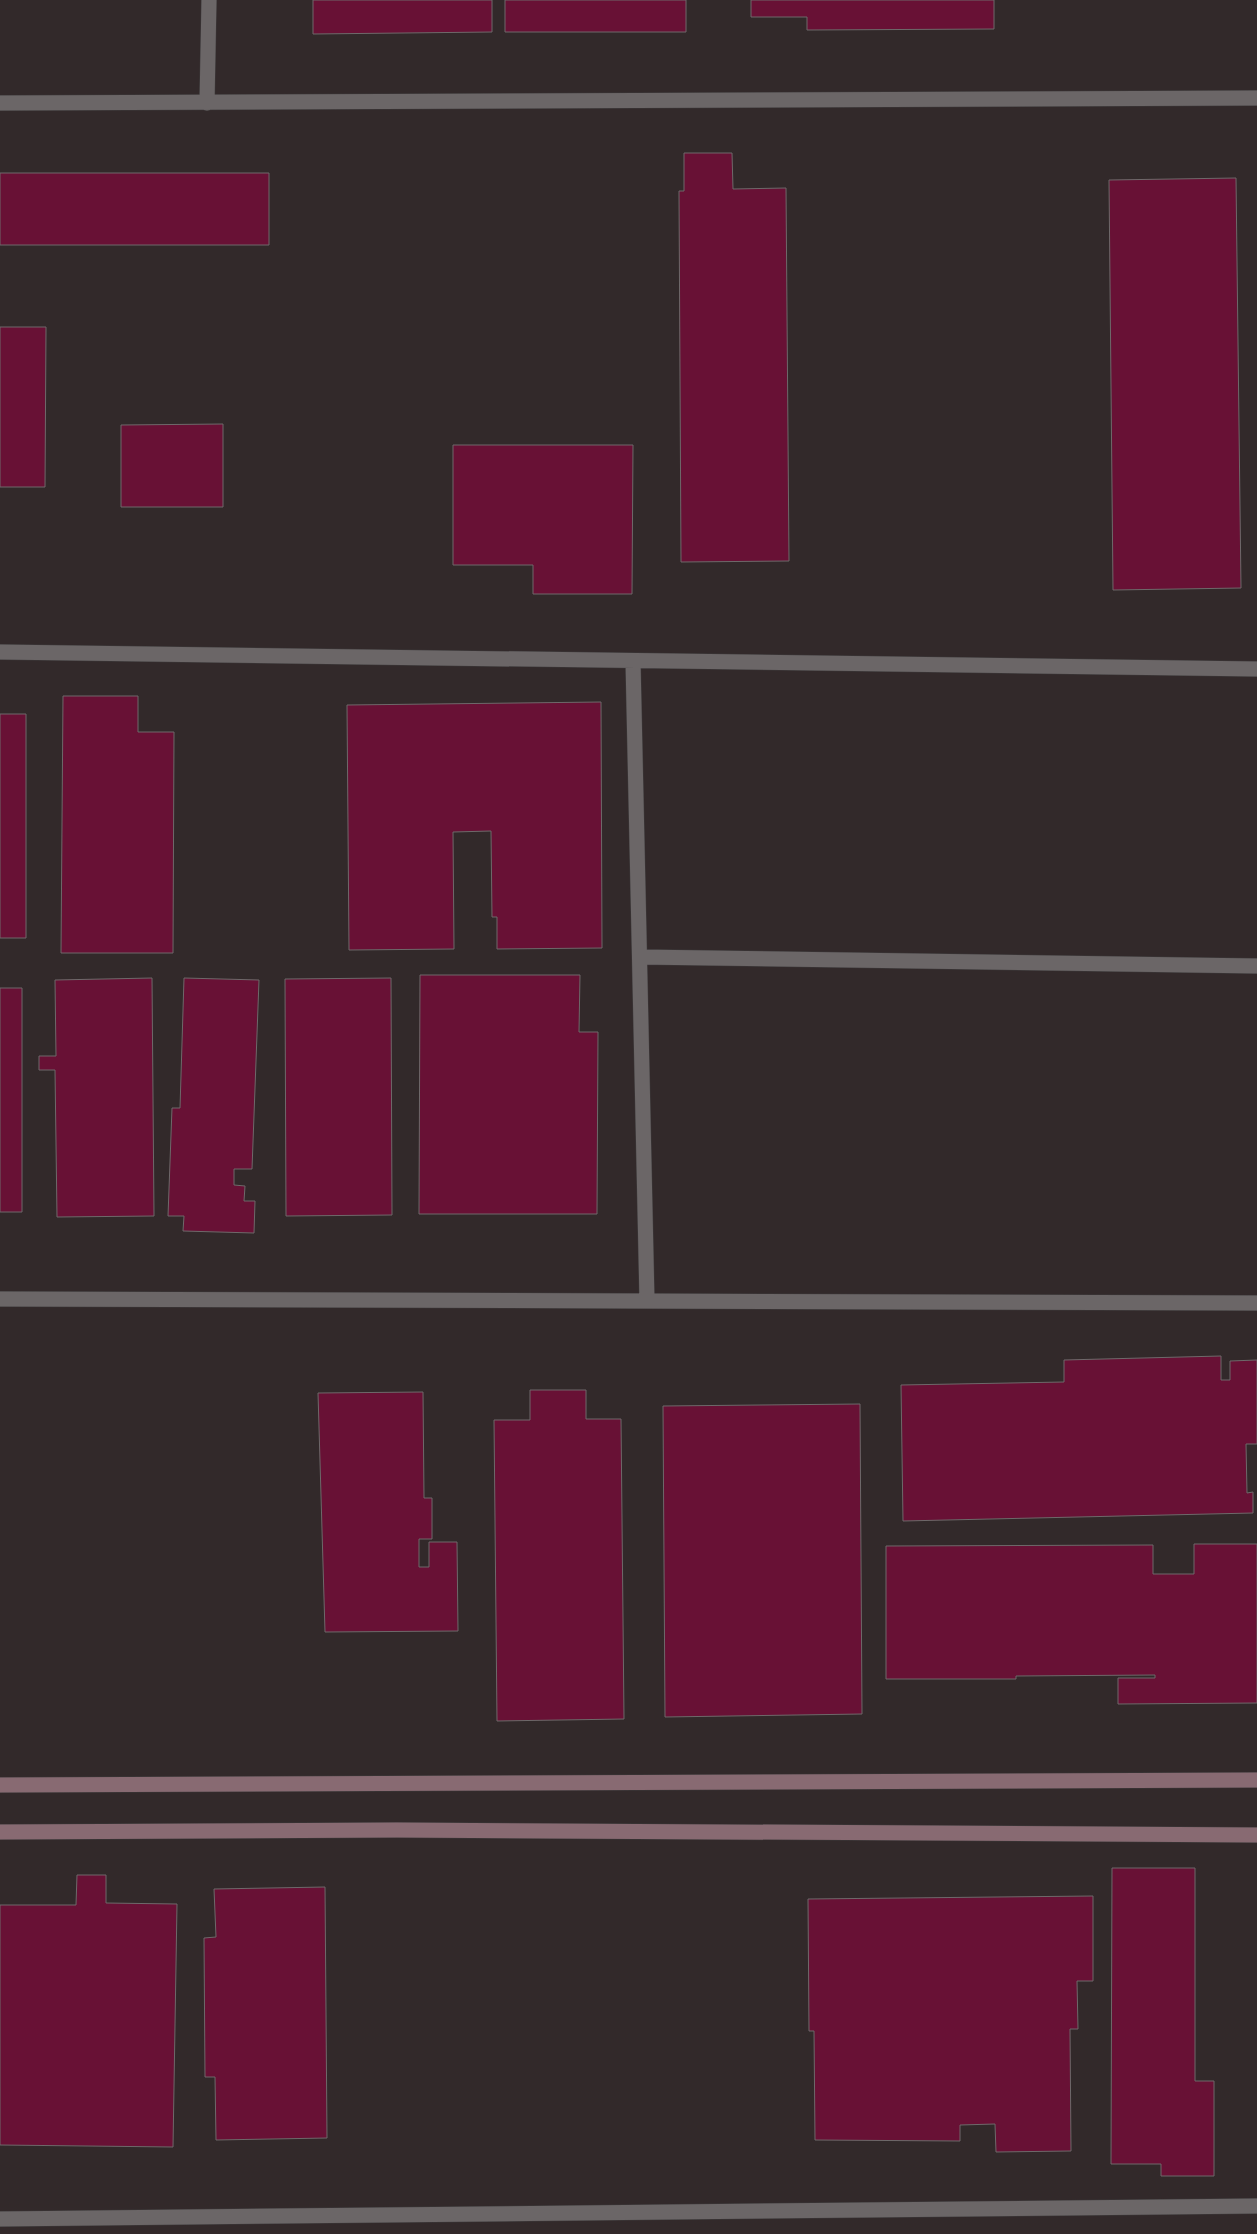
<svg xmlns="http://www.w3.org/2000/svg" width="1257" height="2234" font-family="Montserrat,sans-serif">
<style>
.built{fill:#32292a}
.building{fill:#681135;stroke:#6e696a}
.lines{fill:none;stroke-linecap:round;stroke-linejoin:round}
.minor-casing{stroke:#3e3b3c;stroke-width:16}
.secondary-casing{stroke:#3e3b3c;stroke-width:16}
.minor{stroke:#6b6667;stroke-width:15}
.secondary{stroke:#886a72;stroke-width:15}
</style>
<rect width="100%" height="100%" fill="#242021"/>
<path class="built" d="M0 0H1257V2234H0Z"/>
<path class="building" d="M313 0H492V32L313 34Z
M505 0H686V32H505Z
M751 0H994V29L807 30V17H751Z
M684 153H732L733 189 786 188 789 561 681 562 679 191H684Z
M0 173H269V245H0Z
M1236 178 1241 588 1113 590 1109 180Z
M0 327H46L45 487H0Z
M223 424V507H121V425Z
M453 445H633L632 594H533V565H453Z
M63 696H138V732H174L173 953H61Z
M601 702 602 948 497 949V917H492L491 831 453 832 454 949 349 950 347 705Z
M0 714H26V938H0Z
M420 975H580L579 1032H598L597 1214H419Z
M152 978 154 1216 57 1217 55 1070H39V1056H56L55 980Z
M184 978 259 980 252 1169H234V1185L245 1186 244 1201H255L254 1233 183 1231 184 1216H168L172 1108H180Z
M391 978 392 1215 286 1216 285 979Z
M0 988H22V1212H0Z
M1221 1356V1380H1230V1361L1257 1360V1444H1246L1247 1493 1253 1492V1513L903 1521 901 1385 1064 1382V1360Z
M530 1390H586V1419H621L624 1719 497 1721 494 1420H530Z
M423 1392 424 1498H432V1539H419V1567H429V1542H457L458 1631 325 1632 318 1393Z
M860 1404 862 1714 665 1717 663 1406Z
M1194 1544H1257V1703L1118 1704V1678H1155V1675L1016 1676V1679H886V1546L1153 1545V1574H1194Z
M1112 1868H1195V2081H1214V2176H1161V2164H1111Z
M77 1875H106V1903L177 1904 173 2147 0 2145V1905H76Z
M325 1887 327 2138 216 2140 215 2077H205L204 1938 216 1937 214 1889Z
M1093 1896V1981H1077L1078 2029H1070L1071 2151 996 2152 995 2124 960 2125V2141L815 2140 814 2031H809L808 1899Z"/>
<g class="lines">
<g class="minor-casing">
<path id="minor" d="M0 103 1257 98
M207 103 209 0
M0 652 1257 669
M633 661 647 1301
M640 957 1257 966
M0 1299 1257 1303
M0 2219 1257 2206"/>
</g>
<g class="secondary-casing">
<path id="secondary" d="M0 1785 1257 1780
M0 1832 397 1830 1257 1835"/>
</g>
<use href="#minor" class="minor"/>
<use href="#secondary" class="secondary"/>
</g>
</svg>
